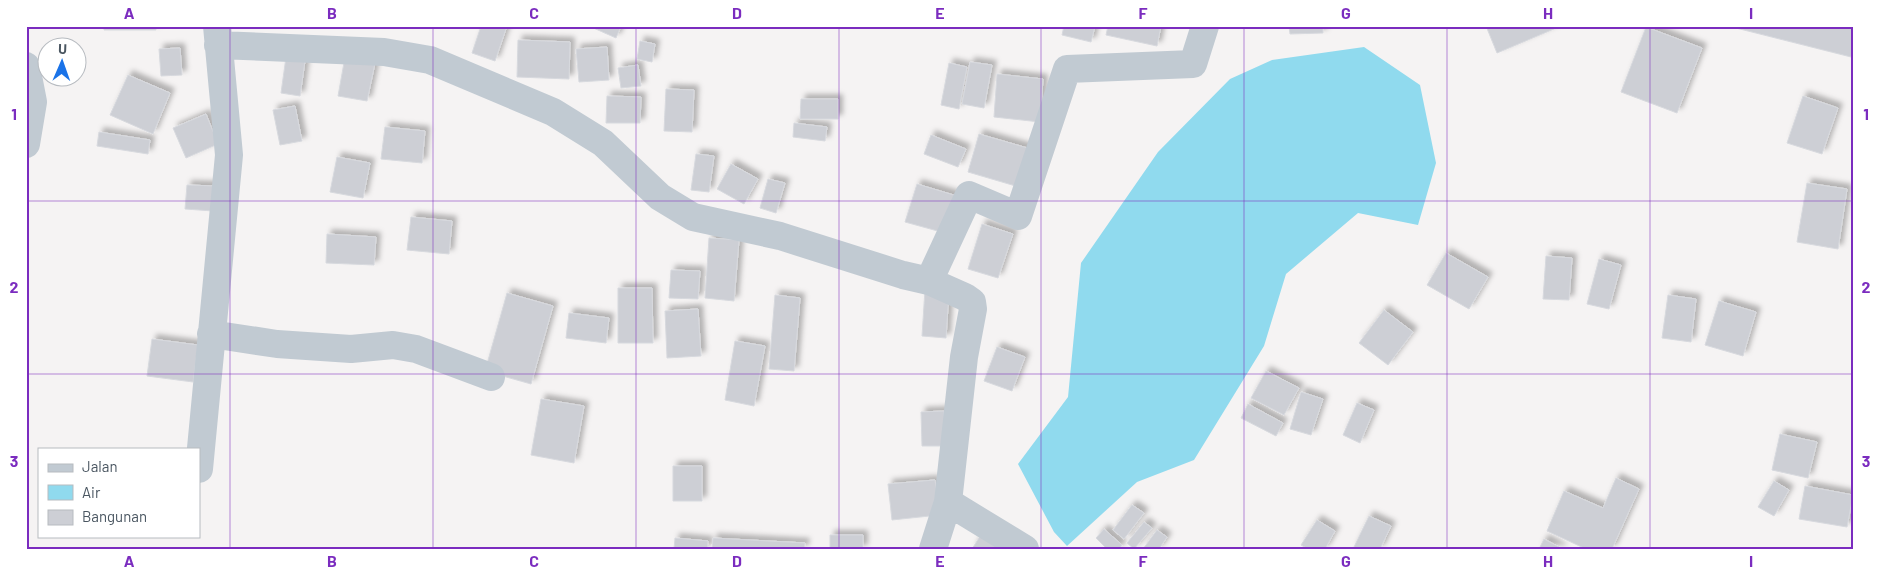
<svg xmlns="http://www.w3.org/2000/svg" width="1880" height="575" font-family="Barlow,sans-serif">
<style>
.water{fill:#90daee}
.building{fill:#cdcfd5;stroke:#d7d9de;filter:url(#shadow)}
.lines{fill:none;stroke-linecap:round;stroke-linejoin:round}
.minor{stroke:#c1cad2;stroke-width:28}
.grid{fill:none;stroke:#7b2cbf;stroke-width:1;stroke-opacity:0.55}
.neatline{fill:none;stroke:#7b2cbf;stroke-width:2}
.grid-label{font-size:16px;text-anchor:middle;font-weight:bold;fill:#7b2cbf}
</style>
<defs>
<filter id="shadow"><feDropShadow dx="4.5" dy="-4.5" stdDeviation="2.5" flood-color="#0004"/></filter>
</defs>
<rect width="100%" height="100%" fill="#f5f3f3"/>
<path class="water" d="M1364 47 1420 85 1436 163 1418 225 1358 213 1286 274 1264 346 1194 460 1137 482 1067 546 1054 532 1018 464 1068 397 1081 263 1158 152 1230 79 1272 60Z"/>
<path class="building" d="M104 26H156V30H104Z
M481 26H507L495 61 472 53Z
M589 26H621L616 38Z
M1064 26H1095L1091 42 1062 35Z
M1108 26H1161L1157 46 1106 35Z
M1289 26H1323V33L1290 34Z
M1486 26H1561L1497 53Z
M1728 26H1854V45L1851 57Z
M1646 27 1702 48 1677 113 1621 92Z
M518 40 570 42 569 79 517 77Z
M640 41 655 44 652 62 637 59Z
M607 47 609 80 579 82 576 49Z
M180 48 182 75 161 76 159 49Z
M286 57 305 61 300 96 281 93Z
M345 57 375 63 367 101 338 96Z
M970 62 992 65 984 108 962 104Z
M949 63 967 67 959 109 941 105Z
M638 65 641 86 621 88 618 68Z
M997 74 1043 79 1040 122 994 117Z
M128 75 170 93 153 134 110 115Z
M666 89 694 90 692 132 664 131Z
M607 96 641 97 640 123H606Z
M1803 96 1838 108 1822 154 1787 143Z
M801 99H838V119H800Z
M295 106 302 141 280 145 273 110Z
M206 114 218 144 186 158 173 128Z
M794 123 827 127 825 141 793 137Z
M385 127 425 131 422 163 381 159Z
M99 132 150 140 148 154 97 146Z
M979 134 1031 149 1019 187 968 172Z
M931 135 966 149 958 167 924 154Z
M696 154 714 156 709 192 691 190Z
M337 157 370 163 363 198 330 192Z
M731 164 758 179 744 204 717 189Z
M768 179 785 183 776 213 760 208Z
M1807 183 1847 189 1838 249 1797 242Z
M917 184 957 196 945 233 905 222Z
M187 185 215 186 213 211 185 209Z
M411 217 452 221 449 254 407 250Z
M982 224 1013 234 998 278 968 269Z
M327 234 376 237 374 265 326 263Z
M709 238 739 240 734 301 705 298Z
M1446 253 1488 277 1469 309 1427 285Z
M1546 256 1572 258 1569 300 1543 299Z
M1599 259 1621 265 1609 309 1587 304Z
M671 270 700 271 698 299 669 298Z
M618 288H652L653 343H618Z
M925 289 949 291 946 338 922 336Z
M507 293 553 306 531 384 485 371Z
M775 295 800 298 794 371 769 369Z
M1668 295 1696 299 1691 342 1662 338Z
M1719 301 1756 312 1743 356 1705 345Z
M698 309 701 356 667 358 665 311Z
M1384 310 1413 332 1388 365 1359 343Z
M569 313 609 318 606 343 566 338Z
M152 339 198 345 193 382 147 376Z
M735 341 765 346 754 406 725 400Z
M997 347 1025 357 1012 391 984 381Z
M1266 371 1299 388 1284 415 1251 398Z
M1301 392 1323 399 1311 435 1290 429Z
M541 399 584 406 574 463 531 455Z
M1357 403 1374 410 1360 443 1343 435Z
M1248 404 1283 423 1276 436 1241 418Z
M944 411 945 446H922L921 412Z
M1780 434 1817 442 1808 478 1772 470Z
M673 466H702V501H673Z
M1616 478 1639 489 1612 549H1586L1547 531 1564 491 1603 508Z
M935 480 939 515 892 520 888 484Z
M1774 481 1789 490 1774 516 1758 507Z
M1805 486 1853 495 1847 527 1799 519Z
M1132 505 1144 513 1124 539 1113 530Z
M1369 516 1391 526 1380 549H1353Z
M1317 520 1335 531 1325 549H1308L1301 545Z
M1144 522 1152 528 1134 549 1127 543Z
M1104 529 1122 545 1119 549H1107L1096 538Z
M1157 530 1167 537 1159 549H1143Z
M982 533 1006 549H972Z
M830 535H863V549H830Z
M675 538 708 541 707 549H674Z
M713 538 805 543 804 549H712Z
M1544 539 1563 549H1539Z"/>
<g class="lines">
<path class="minor" d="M218 45 384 52 430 60 553 112 603 143 660 197 693 217 780 236 903 275 929 281 965 297 972 302 973 309 964 357 948 502 933 549
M26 66 33 102 26 144
M929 281 969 195 1018 216 1067 69 1193 64 1205 26
M211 334 277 344 351 349 393 345 416 349 491 377
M199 469 229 155 217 26
M948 502 1025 549"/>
</g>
<path class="grid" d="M230 26V549M433 26V549M636 26V549M839 26V549M1041 26V549M1244 26V549M1447 26V549M1650 26V549M26 201H1854M26 374H1854"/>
<rect width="1880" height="575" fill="none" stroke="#ffffff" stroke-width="55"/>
<rect x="38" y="448" width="162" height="90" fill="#ffffff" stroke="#b7bbc0"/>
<rect x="48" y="464" width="25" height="8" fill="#c1cad2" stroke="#b7bbc0"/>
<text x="82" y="472" font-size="15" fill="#4a5661">Jalan</text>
<rect x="48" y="485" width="25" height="15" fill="#90daee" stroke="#b7bbc0"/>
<text x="82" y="498" font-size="15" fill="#4a5661">Air</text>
<rect x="48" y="510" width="25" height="15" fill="#cdcfd5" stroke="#b7bbc0"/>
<text x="82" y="522" font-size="15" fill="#4a5661">Bangunan</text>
<g transform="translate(62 62) rotate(2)"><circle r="24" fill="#ffffff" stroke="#b7bbc0"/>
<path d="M0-4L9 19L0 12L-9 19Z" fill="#1a73e8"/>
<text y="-8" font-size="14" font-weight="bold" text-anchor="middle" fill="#4a5661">U</text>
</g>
<rect x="28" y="28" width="1824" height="520" class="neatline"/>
<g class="grid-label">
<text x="129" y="19">A</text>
<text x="332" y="19">B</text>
<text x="534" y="19">C</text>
<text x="737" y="19">D</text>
<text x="940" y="19">E</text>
<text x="1143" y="19">F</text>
<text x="1346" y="19">G</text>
<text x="1548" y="19">H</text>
<text x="1751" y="19">I</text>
<text x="14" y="120">1</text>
<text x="1866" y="120">1</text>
<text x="14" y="293">2</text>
<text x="1866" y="293">2</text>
<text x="14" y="467">3</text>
<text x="1866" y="467">3</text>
<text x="129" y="567">A</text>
<text x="332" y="567">B</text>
<text x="534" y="567">C</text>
<text x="737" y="567">D</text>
<text x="940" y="567">E</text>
<text x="1143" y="567">F</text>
<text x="1346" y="567">G</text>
<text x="1548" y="567">H</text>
<text x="1751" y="567">I</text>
</g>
</svg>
